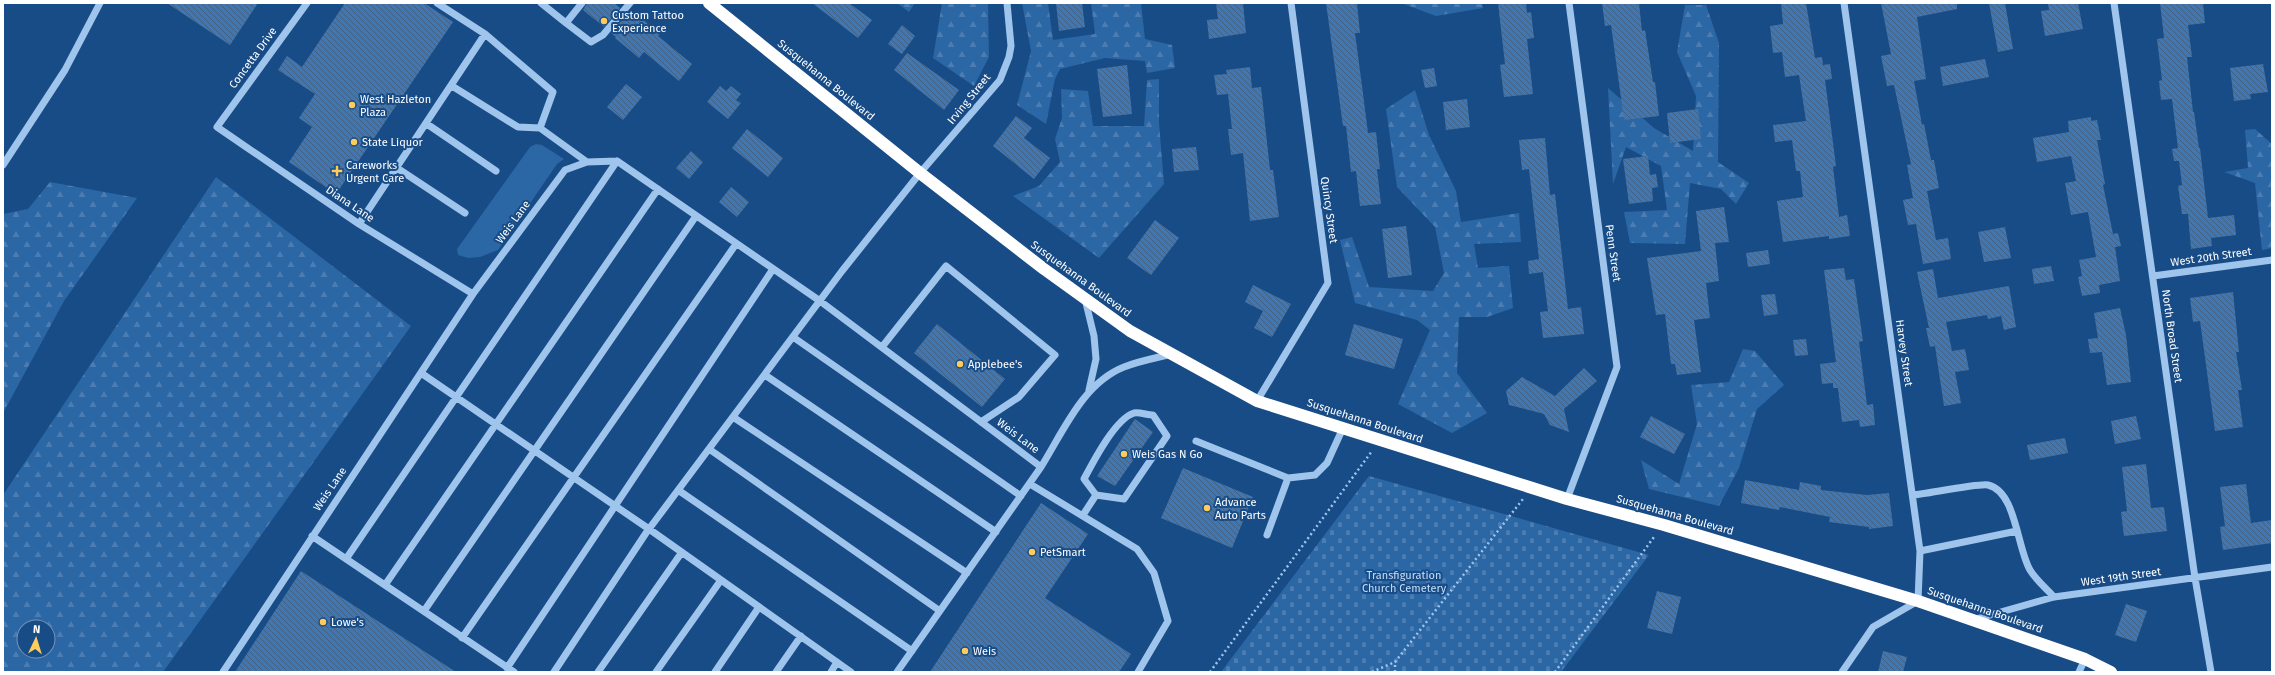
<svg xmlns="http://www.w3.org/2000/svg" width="2275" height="675" font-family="'Fira Sans',sans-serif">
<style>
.green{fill:#2b66a5}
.forest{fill:url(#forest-firs);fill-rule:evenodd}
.cemetery{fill:url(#cemetery-stones)}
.building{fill:url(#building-back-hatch)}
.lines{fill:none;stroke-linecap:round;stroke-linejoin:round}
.path{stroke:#9fc5ed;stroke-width:2.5;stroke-dasharray:2 3;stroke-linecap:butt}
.minor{stroke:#9fc5ed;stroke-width:7}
.highway{stroke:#fff;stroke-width:12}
.poi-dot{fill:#ffcb5b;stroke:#184c87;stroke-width:1.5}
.labels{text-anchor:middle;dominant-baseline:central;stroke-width:4;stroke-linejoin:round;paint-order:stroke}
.poi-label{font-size:11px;fill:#fff;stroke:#184c87;text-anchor:start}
.street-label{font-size:11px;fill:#fff;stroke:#184c87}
.park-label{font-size:11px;fill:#c5def9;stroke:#184c87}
</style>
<defs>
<pattern id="forest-firs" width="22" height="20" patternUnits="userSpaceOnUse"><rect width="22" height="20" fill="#2b66a5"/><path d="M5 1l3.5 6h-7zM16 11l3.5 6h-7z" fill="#4b7db2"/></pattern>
<pattern id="cemetery-stones" width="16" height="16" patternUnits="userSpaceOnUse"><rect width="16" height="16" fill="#2b66a5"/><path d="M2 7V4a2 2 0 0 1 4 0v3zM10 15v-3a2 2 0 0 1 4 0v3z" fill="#4b7db2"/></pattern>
<pattern id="building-back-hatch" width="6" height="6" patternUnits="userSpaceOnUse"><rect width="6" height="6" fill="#4176b0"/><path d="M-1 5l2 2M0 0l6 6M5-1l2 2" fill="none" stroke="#46617e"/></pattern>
</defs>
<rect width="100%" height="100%" fill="#184c87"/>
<path class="green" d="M536 144 542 145 564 159 557 164 498 250 480 257 468 258 458 255 457 249 530 147Z"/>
<path class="forest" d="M897 3H915L909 12Z
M942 3H988L989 57 974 86 933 58Z
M1022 3H1048L1053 40 1095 34 1091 3H1141L1145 39 1172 45 1175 68 1147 73 1145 61 1105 58 1060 69 1055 79 1046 124 1017 105 1031 51Z
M1401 3H1482L1483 8 1436 16Z
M1685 5H1706L1719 43 1718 162 1749 183 1736 204 1721 189 1690 183 1685 244 1630 243 1624 212 1667 210 1661 166 1626 147 1613 184 1608 88 1654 128 1693 151 1696 96 1677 52Z
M1159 79V123L1164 184 1099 258 1013 196 1039 186 1060 162 1055 139 1062 118 1061 89 1088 91 1093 126H1144L1147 80Z
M1415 90 1429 135 1456 191 1461 222 1519 213 1521 242 1474 244 1478 268 1509 266 1513 308 1487 317H1459L1457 373 1487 413 1452 433 1398 404 1430 330 1417 320 1355 303 1340 240 1352 237 1369 287 1433 291 1444 273 1435 227 1397 187 1386 109Z
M2255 129 2272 144V248L2262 250 2255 183 2224 172 2248 168 2245 130Z
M216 177 411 326 163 672H3V495ZM24 627H48V651H24Z
M50 182 137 198 64 301 3 413V214L28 209Z
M1743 349 1755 351 1784 385 1757 409 1739 468 1719 506 1649 489 1641 460 1679 484 1697 424 1691 385 1729 382Z"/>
<path class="cemetery" d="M1369 476 1649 555 1561 672H1221Z"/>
<path class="building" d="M167 3H258L230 45Z
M345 3H424L453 22 336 194 289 162 312 127 299 118 315 94 278 70 287 56 302 67Z
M587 3H614L620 8 604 27 583 10Z
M812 3H849L872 20 858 38Z
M1056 3H1082L1085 27 1059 31Z
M1216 3H1243L1246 33 1209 39 1207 20 1218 19Z
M1326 3H1357L1360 33H1355L1362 86 1368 133 1376 132 1380 169H1377L1381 204 1360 206 1356 171 1351 172 1346 126H1343Z
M1498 3H1526L1527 13 1531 12 1534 38 1527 39 1533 94 1504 97 1500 65 1505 64Z
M1602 3H1639L1642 31 1645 30 1653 82H1655L1659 116 1624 120 1611 25 1605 26Z
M1781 3H1806L1815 58 1822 57 1823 65 1830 64 1832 79 1825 80 1836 166 1833 167 1839 217 1847 215 1850 236 1829 239V236L1783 242 1777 201 1803 197 1800 171H1796L1792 140 1775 142 1773 125 1806 121 1799 75 1785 77 1782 52 1773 53 1770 26 1783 24Z
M1881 3H1957V9L1917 17 1926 79 1914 81 1922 125 1924 124 1931 160H1934L1939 188 1927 191 1936 240 1948 238 1951 259 1923 264 1916 224 1908 225 1903 200 1913 198 1907 165 1911 164 1894 85 1887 86 1881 56 1891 54Z
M1989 3H2005L2013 49 1998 52Z
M2048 3H2078L2083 29 2045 36 2041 11 2049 10Z
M2160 3H2203L2205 23 2188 25 2192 57H2187L2193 112H2194L2199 148H2200L2208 218 2234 215 2236 235 2211 238 2212 246 2191 249 2188 214H2182L2178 186 2182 185 2179 161H2174L2172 149 2178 148 2172 99 2161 100 2159 81 2162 80 2157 39 2164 38Z
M635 13 660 34 658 36 692 64 679 81 644 52 639 58 615 38 616 37 611 33 627 14 632 17Z
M902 25 915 36 902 54 888 44Z
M907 53 959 90 944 110 894 70Z
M1985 59 1989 77 1943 86 1940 67Z
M2263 64 2268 92 2250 94 2251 99 2234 101 2230 68Z
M1127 65 1132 114 1103 117 1097 69Z
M1250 67 1252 88 1261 87 1270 170H1273L1279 217 1250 221 1243 153 1231 155 1228 129H1232L1228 94 1217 95 1214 75 1227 74 1226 70Z
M1434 68 1437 86 1425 88 1421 70Z
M626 84 642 97 623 120 607 107Z
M720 86 726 91 731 86 741 94 736 100 741 103 728 119 707 102Z
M1467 99 1470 127 1446 130 1443 102Z
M1698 109 1701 139 1670 143 1667 113Z
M1016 116 1032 128 1024 138 1050 158 1034 179 993 146Z
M2091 117V121L2097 120 2101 140H2097L2105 184 2103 185 2113 234 2118 233 2121 246 2115 247 2120 281 2099 285 2100 293 2082 296 2078 277 2082 276 2079 260 2096 257 2088 212 2071 215 2065 183 2076 181 2071 156 2037 162 2033 138 2069 132 2068 121Z
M747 129 783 158 768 177 732 148Z
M1545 138 1550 195 1555 194 1568 309 1581 307 1584 334 1543 338 1540 312 1548 311 1543 272 1529 274 1528 261 1539 259 1529 169 1522 170 1519 140Z
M1196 147 1199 170 1174 172 1172 149Z
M691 151 703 162 689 179 676 168Z
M1648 156 1650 175 1656 174 1658 187 1652 188 1653 201 1629 204 1623 159Z
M731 187 749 202 737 217 719 202Z
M1724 207 1729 242 1715 243 1719 281 1706 283 1710 318 1694 320 1701 372 1677 375 1675 364H1671L1665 314 1656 315 1647 258 1701 251 1696 211Z
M1155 220 1179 238 1151 275 1127 258Z
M1406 226 1412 275 1388 278 1382 229Z
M2005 227 2011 258 1984 262 1978 232Z
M1768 250 1770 264 1748 267 1746 253Z
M2051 266 2054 281 2034 284 2032 269Z
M1844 268 1846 280 1854 279 1863 341 1859 342 1867 405 1873 404 1875 425 1860 427 1859 420 1842 422 1838 388H1833V383L1822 384 1820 364 1836 362 1824 270Z
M1933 269 1938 298 2009 286 2016 327 2004 330 2001 316 1988 319 1987 315 1946 322 1952 351 1965 349 1969 370 1955 372 1961 403 1944 406 1935 346 1930 347 1926 328H1929L1917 272Z
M1253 285 1291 304 1272 337 1254 328 1263 311 1245 302Z
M2233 292 2239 352H2236L2242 390H2238L2243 427 2215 431 2200 321 2193 322 2190 298Z
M1775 294 1778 314 1764 316 1761 295Z
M2120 308 2126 335 2131 382 2107 385 2102 352 2090 353 2088 339 2098 338 2094 313Z
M937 324 1005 379 982 407 914 353Z
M1354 324 1403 339 1394 369 1345 355Z
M1806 339 1808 355 1795 356 1793 340Z
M1584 368 1597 381 1564 409 1569 432 1550 425 1544 414 1509 405 1506 391 1522 377 1555 396Z
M1651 416 1685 434 1674 454 1640 437Z
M2136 416 2141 439 2115 444 2111 421Z
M1135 419 1153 432 1115 486 1097 476Z
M2065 438 2068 453 2030 460 2027 445Z
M2146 464 2151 508 2164 507 2167 531 2124 536 2121 512 2127 511 2122 467Z
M1183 468 1253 497 1232 548 1161 518Z
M1745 480 1799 490 1800 482 1821 486V490L1867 495 1889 493 1893 526 1869 529V527L1829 522 1830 517 1780 507 1779 510 1741 503Z
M2246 484 2251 523 2272 520V543L2223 550 2220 527 2225 526 2220 487Z
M1041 503 1088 534 1045 598 1131 654 1119 672H930Z
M301 571 456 672H235Z
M1657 591 1681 597 1672 634 1647 628Z
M2126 604 2147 611 2136 642 2115 635Z
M1883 651 1907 657 1903 672H1878Z"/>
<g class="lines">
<path class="path" d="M1210 672 1372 451
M1372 672 1395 662 1523 499
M1395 672V662
M1555 672 1654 537"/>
<path class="minor" d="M307 3 217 127 359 224 473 294
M437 3 485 34 553 92 540 128 587 162
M541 3 566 23 582 3
M2114 3 2195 578 2211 672
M566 23 591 42 603 35 630 3
M452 86 518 127 540 128
M427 124 496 171
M3 165 65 70 100 3
M397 168 465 213
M359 224 485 34
M2153 276 2272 260
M1085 299 1094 336 1096 359 1089 390
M793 337 1021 496
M882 347 946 266 1055 355 1019 397 981 422
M421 373 649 529 851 672
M765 375 996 532
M1257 401 1328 283 1291 3
M733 417 967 573
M1196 441 1288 478
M709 449 940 611
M1041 467C1063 432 1083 383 1124 367 1139 361 1156 358 1172 354
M1030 484 1137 549 1154 573 1168 621 1138 672
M678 490 912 651
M1913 495C1926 494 1979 483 1988 485 2016 491 2017 548 2030 570 2036 580 2047 589 2054 597
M1567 499 1617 367 1569 3
M1083 515 1096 495 1124 499 1167 436 1153 415C1148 415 1139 412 1134 413 1115 419 1093 462 1084 479L1096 495
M1267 535 1288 478 1315 475 1327 463 1343 428
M312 536 514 672
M1920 551 2017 531
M346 559 617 161
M385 585 658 189
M424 611 696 216
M1976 619 2054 597 2272 567
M462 638 736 244
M507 668 773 269
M223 672 473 294 565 170 587 162 617 161 820 301 1041 467 897 672
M554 672 646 533 842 271 920 173 1000 80 1009 57 1011 46 1007 3
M598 672 682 552
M656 672 721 580
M715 672 759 607
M776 672 801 636
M831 672 837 662
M1842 672 1873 627 1918 601 1920 551 1844 3
M2079 672 2085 659"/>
<path class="highway" d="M709 3 920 173 1044 269 1130 331 1257 401 1567 499 1664 525 1918 601 2085 659 2111 672"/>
</g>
<g class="poi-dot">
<circle cx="604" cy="21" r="4"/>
<circle cx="352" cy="105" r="4"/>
<circle cx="354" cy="142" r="4"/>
<path d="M335 165h4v4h4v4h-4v4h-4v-4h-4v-4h4z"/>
<circle cx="960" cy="364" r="4"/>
<circle cx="1124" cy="454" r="4"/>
<circle cx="1207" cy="508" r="4"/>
<circle cx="1032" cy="552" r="4"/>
<circle cx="323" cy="622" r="4"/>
<circle cx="965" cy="651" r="4"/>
</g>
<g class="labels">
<g class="poi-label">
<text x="612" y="15">Custom Tattoo<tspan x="612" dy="13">Experience</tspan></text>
<text x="360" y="99">West Hazleton<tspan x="360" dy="13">Plaza</tspan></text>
<text x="362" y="142">State Liquor</text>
<text x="346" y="165">Careworks<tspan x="346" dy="13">Urgent Care</tspan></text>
<text x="968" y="364">Applebee's</text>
<text x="1132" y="454">Weis Gas N Go</text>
<text x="1215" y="502">Advance<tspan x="1215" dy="13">Auto Parts</tspan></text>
<text x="1040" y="552">PetSmart</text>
<text x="331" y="622">Lowe's</text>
<text x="973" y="651">Weis</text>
</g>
<g class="street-label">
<text transform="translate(253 58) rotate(-54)">Concetta Drive</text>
<text transform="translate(826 80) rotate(39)">Susquehanna Boulevard</text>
<text transform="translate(969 99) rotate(-51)">Irving Street</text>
<text transform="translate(350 204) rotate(34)">Diana Lane</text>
<text transform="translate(1329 210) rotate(82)">Quincy Street</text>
<text transform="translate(513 222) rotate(-54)">Weis Lane</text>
<text transform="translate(1613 253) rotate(82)">Penn Street</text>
<text transform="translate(2211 257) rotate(-8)">West 20th Street</text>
<text transform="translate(1081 279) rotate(36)">Susquehanna Boulevard</text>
<text transform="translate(2172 336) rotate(82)">North Broad Street</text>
<text transform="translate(1904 353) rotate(82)">Harvey Street</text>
<text transform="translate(1365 421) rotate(18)">Susquehanna Boulevard</text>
<text transform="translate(1018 436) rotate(37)">Weis Lane</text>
<text transform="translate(330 489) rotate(-56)">Weis Lane</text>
<text transform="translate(1675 515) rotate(16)">Susquehanna Boulevard</text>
<text transform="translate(2121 577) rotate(-8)">West 19th Street</text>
<text transform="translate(1985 610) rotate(19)">Susquehanna Boulevard</text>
</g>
<g class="park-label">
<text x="1404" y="575">Transfiguration<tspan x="1404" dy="13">Church Cemetery</tspan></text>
</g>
</g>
<rect width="2275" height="675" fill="none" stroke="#ffffff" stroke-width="8"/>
<g transform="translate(36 639) rotate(4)"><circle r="19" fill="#184c87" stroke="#7494b7"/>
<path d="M0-3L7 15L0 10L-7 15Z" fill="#ffcb5b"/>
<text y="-6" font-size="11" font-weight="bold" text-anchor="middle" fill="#ffffff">N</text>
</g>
</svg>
